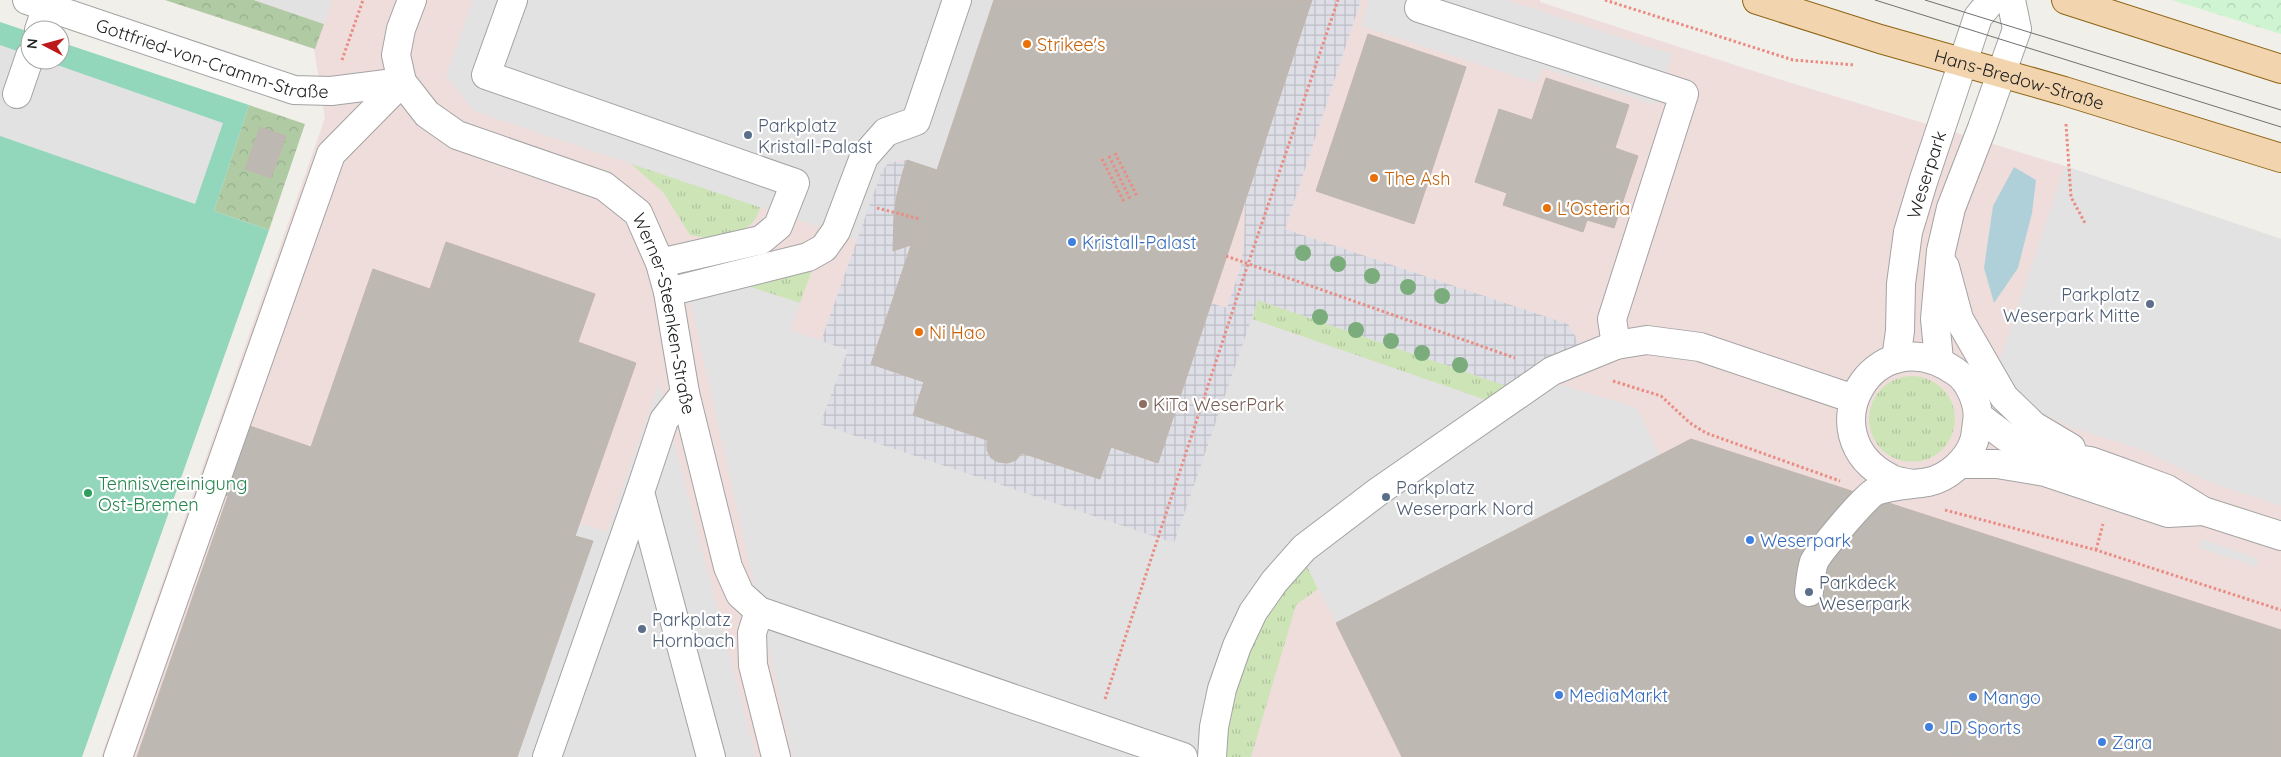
<svg xmlns="http://www.w3.org/2000/svg" width="2281" height="757" font-family="Quicksand,sans-serif">
<style>
.commercial{fill:#efdddc}
.grass{fill:url(#grass-tufts)}
.forest{fill:url(#forest-crowns)}
.park{fill:url(#park-crowns)}
.pitch{fill:#92d6bb}
.parking{fill:#e2e2e2}
.plaza{fill:url(#plaza-grid)}
.water{fill:#b0d0d9}
.building{fill:#beb8b3;stroke:#c1b6ae}
.lines{fill:none;stroke-linecap:round;stroke-linejoin:round}
.minor-casing{stroke:#a3a3a3;stroke-width:30}
.major-casing{stroke:#8d6413;stroke-width:30}
.path{stroke:#ea8c82;stroke-width:3;stroke-dasharray:2.5 2.5;stroke-linecap:butt}
.minor{stroke:#fff;stroke-width:28}
.major{stroke:#f2d4ae;stroke-width:28}
.tram{stroke:#707070;stroke-width:1}
.tree{fill:#7bac7b}
.food-dot{fill:#e8710a;stroke:#fff;stroke-width:2}
.service-dot{fill:#5c6f8a;stroke:#fff;stroke-width:2}
.shop-dot{fill:#3f7fe0;stroke:#fff;stroke-width:2}
.education-dot{fill:#8d6e63;stroke:#fff;stroke-width:2}
.leisure-dot{fill:#2e9e5b;stroke:#fff;stroke-width:2}
.labels{text-anchor:middle;dominant-baseline:central;stroke-width:4.5;stroke-linejoin:round;paint-order:stroke}
.food-label{font-size:18px;fill:#c56008;stroke:#fff;text-anchor:start}
.street-label{font-size:18px;fill:#222;stroke:#fff}
.service-label{font-size:18px;fill:#4e5e75;stroke:#fff;text-anchor:start}
.shop-label{font-size:18px;fill:#366cbe;stroke:#fff;text-anchor:start}
.education-label{font-size:18px;fill:#785e54;stroke:#fff;text-anchor:start}
.leisure-label{font-size:18px;fill:#27864d;stroke:#fff;text-anchor:start}
</style>
<defs>
<pattern id="grass-tufts" width="24" height="20" patternUnits="userSpaceOnUse" patternTransform="scale(1.25)"><rect width="24" height="20" fill="#cde4b7"/><path d="M3 7l-1-3M5 7V3M7 7l1-3M15 17l-1-3M17 17v-4M19 17l1-3" fill="none" stroke="#b0c39d"/></pattern>
<pattern id="forest-crowns" width="20" height="18" patternUnits="userSpaceOnUse" patternTransform="scale(1.25)"><rect width="20" height="18" fill="#b0cba4"/><path d="M2 6a3 3 0 1 1 6 0M12 15a3 3 0 1 1 6 0" fill="none" stroke="#97ae8d"/></pattern>
<pattern id="park-crowns" width="20" height="18" patternUnits="userSpaceOnUse" patternTransform="scale(1.25)"><rect width="20" height="18" fill="#cef4d1"/><path d="M2 6a3 3 0 1 1 6 0M12 15a3 3 0 1 1 6 0" fill="none" stroke="#b1d1b3"/></pattern>
<pattern id="plaza-grid" width="8" height="8" patternUnits="userSpaceOnUse" patternTransform="scale(1.25)"><rect width="8" height="8" fill="#dedee7"/><path d="M0 4h8M4 0v8" fill="none" stroke="#bebec6"/></pattern>
</defs>
<rect width="100%" height="100%" fill="#f1efea"/>
<path class="commercial" d="M165 0H1540V2L1788 82 2065 166 2281 239V757H101L325 118 314 49Z"/>
<path class="grass" d="M630 163 760 207C759 211 758 215 756 218 744 237 709 240 690 235L663 192Z
M813 267 800 303 741 284Z
M1258 300 1524 392 1503 406 1252 319Z
M1869 419a43 43 0 1 1 86 0a43 43 0 1 1-86 0Z
M1300 552 1318 589 1296 605 1251 757H1212L1222 689Z"/>
<path class="forest" d="M165 0H254L324 24 315 49Z
M249 105 305 124 269 230 214 211Z"/>
<path class="park" d="M2172 0H2281V34Z"/>
<path class="pitch" d="M0 22 30 32V60H60V42L249 105 214 211 269 230 82 757H0Z"/>
<path class="parking" d="M254 0H332L324 24Z
M473 0H994L937 170 907 160H897L881 173 858 240 474 111 446 76Z
M1369 0H1506L1672 54 1656 105 1542 68 1537 83 1361 26Z
M0 45 223 123 195 204 0 136Z
M2065 166 2281 239V506L2214 484 2139 449 2071 427 2024 404 1997 368Z
M741 284 800 303 790 330 848 350 820 424 1174 543 1252 319 1503 406 1542 379 1637 408 1660 457 1336 623 1300 553 1273 582 1212 757H793L689 296Z
M659 384 756 757H517L592 541 575 536 580 523 607 532Z
M2202 539 2259 559 2256 567 2199 548Z"/>
<path class="plaza" d="M1312 0H1361L1285 229 1568 324 1587 356 1524 392 1258 300 1174 543 820 424 848 350 821 341 881 173 888 163 907 160 899 183 894 213 893 251 911 245 871 364 924 382 913 415 987 440V450L991 458 998 462 1008 463 1016 460 1022 453 1101 479 1111 447 1211 303 1227 308 1241 266 1244 244 1245 200Z"/>
<path class="water" d="M2014 167 2036 180 2032 213 2018 268 1994 303 1984 268 1993 206Z"/>
<path class="building" d="M994 0H1312L1158 463 1111 447 1100 479 1022 453 1016 460 1008 463 998 462 991 458 987 450V440L913 415 924 382 871 364 925 204 897 195 903 171 907 160 937 170Z
M1368 34 1466 67 1414 224 1316 191Z
M1546 78 1629 105 1615 148 1638 156 1614 228 1587 220 1583 232 1503 205 1507 193 1475 182 1499 109 1532 120Z
M260 127 286 136 271 178 245 169Z
M897 195 925 204 911 245 893 251 894 214Z
M446 242 595 294 578 342 636 363 575 536 593 541 517 757H137L228 496 220 493 244 424 311 447 373 269 430 289Z
M1691 439 2281 630V757H1402L1336 623Z
M1991 745 2028 757H1967Z"/>
<g class="lines">
<g class="minor-casing">
<g id="minor">
<path id="s1" d="M27 0 294 90 331 91 402 82"/>
<path id="s2" d="M412 0 401 29 396 55 402 82 427 114 457 135 604 186 638 213 660 263 668 292 685 393 728 567 740 594 759 611 1183 757"/>
<path d="M513 0 486 75 795 183 778 226 761 240 660 263"/>
<path d="M1422 0 1419 8 1684 94 1612 319 1616 345"/>
<path d="M39 30 47 6"/>
<path d="M17 94 30 56"/>
<path d="M1945 267 1959 319 2004 397 2034 426 2071 448"/>
<path d="M668 292 808 257 824 248 836 231 864 157 886 132 916 121 957 0"/>
<path id="s3" d="M1896 359 1900 331 1901 284 1908 232 1923 182 1978 17 1992 0"/>
<path d="M1939 360 1935 319 1941 251 1951 208 1982 128 2017 29 2011 0"/>
<path d="M685 393 664 420 640 492 711 757"/>
<path d="M1978 416 2010 440 2057 456 2090 461 2118 471 2167 489 2203 511 2281 536"/>
<path d="M1960 464H1997L2045 472 2168 513 2203 511"/>
<path d="M1809 592C1810 583 1811 571 1814 562 1818 553 1867 494 1876 491 1892 485 1911 485 1928 482 1948 478 1968 460 1974 441 1976 435 1976 428 1977 422 1980 406 1970 381 1956 372 1872 314 1806 436 1890 478 1896 482 1905 482 1912 484"/>
<path d="M759 611 752 633 753 665 776 757"/>
<path d="M118 757 331 154 402 82"/>
<path d="M547 757 640 492"/>
<path d="M1212 757 1214 727 1222 689 1237 646 1253 612 1274 582 1304 548 1379 491 1552 371 1616 345 1647 340 1700 347 1854 399"/>
</g>
</g>
<g class="major-casing">
<g id="major">
<path id="s4" d="M1757 0 1880 39 2064 91 2281 158"/>
<path d="M2066 0 2281 69"/>
</g>
</g>
<path class="path" d="M1605 0 1793 60 1855 65
M342 60 363 0
M2066 124 2071 197 2085 223
M1115 153 1137 196
M1109 156 1130 199
M1102 159 1124 202
M877 208 920 219
M1226 256 1515 358
M1613 381 1661 396 1690 423 1706 433 1840 481
M1945 510 2096 550 2281 610
M2096 550 2103 524
M1105 699 1248 264 1338 0"/>
<use href="#minor" class="minor"/>
<use href="#major" class="major"/>
<path class="tram" d="M1875 0 2281 127
M1925 0 2281 110"/>
</g>
<g class="tree">
<circle cx="1303" cy="253" r="8"/>
<circle cx="1338" cy="264" r="8"/>
<circle cx="1372" cy="276" r="8"/>
<circle cx="1408" cy="287" r="8"/>
<circle cx="1442" cy="296" r="8"/>
<circle cx="1320" cy="317" r="8"/>
<circle cx="1356" cy="330" r="8"/>
<circle cx="1391" cy="341" r="8"/>
<circle cx="1422" cy="353" r="8"/>
<circle cx="1460" cy="365" r="8"/>
</g>
<g class="food-dot">
<circle cx="1027" cy="44" r="5"/>
<circle cx="1374" cy="178" r="5"/>
<circle cx="1547" cy="208" r="5"/>
<circle cx="919" cy="332" r="5"/>
</g>
<g class="service-dot">
<circle cx="748" cy="135" r="5"/>
<circle cx="2150" cy="304" r="5"/>
<circle cx="1386" cy="497" r="5"/>
<circle cx="1809" cy="592" r="5"/>
<circle cx="642" cy="629" r="5"/>
</g>
<g class="shop-dot">
<circle cx="1072" cy="242" r="5"/>
<circle cx="1750" cy="540" r="5"/>
<circle cx="1559" cy="695" r="5"/>
<circle cx="1973" cy="697" r="5"/>
<circle cx="1929" cy="727" r="5"/>
<circle cx="2102" cy="742" r="5"/>
</g>
<circle class="education-dot" cx="1143" cy="404" r="5"/>
<circle class="leisure-dot" cx="88" cy="493" r="5"/>
<g class="labels">
<g class="food-label">
<text x="1037" y="44">Strikee's</text>
<text x="1384" y="178">The Ash</text>
<text x="1557" y="208">L'Osteria</text>
<text x="929" y="332">Ni Hao</text>
</g>
<g class="street-label">
<text stroke="none"><textPath href="#s1" startOffset="195">Gottfried-von-Cramm-Straße</textPath></text>
<text stroke="none"><textPath href="#s4" startOffset="274">Hans-Bredow-Straße</textPath></text>
<text stroke="none"><textPath href="#s3" startOffset="188">Weserpark</textPath></text>
<text stroke="none"><textPath href="#s2" startOffset="466">Werner-Steenken-Straße</textPath></text>
</g>
<g class="service-label">
<text x="758" y="125">Parkplatz<tspan x="758" dy="21">Kristall-Palast</tspan></text>
<text x="2140" y="294" text-anchor="end">Parkplatz<tspan x="2140" dy="21">Weserpark Mitte</tspan></text>
<text x="1396" y="487">Parkplatz<tspan x="1396" dy="21">Weserpark Nord</tspan></text>
<text x="1819" y="582">Parkdeck<tspan x="1819" dy="21">Weserpark</tspan></text>
<text x="652" y="619">Parkplatz<tspan x="652" dy="21">Hornbach</tspan></text>
</g>
<g class="shop-label">
<text x="1082" y="242">Kristall-Palast</text>
<text x="1760" y="540">Weserpark</text>
<text x="1569" y="695">MediaMarkt</text>
<text x="1983" y="697">Mango</text>
<text x="1939" y="727">JD Sports</text>
<text x="2112" y="742">Zara</text>
</g>
<g class="education-label">
<text x="1153" y="404">KiTa WeserPark</text>
</g>
<g class="leisure-label">
<text x="98" y="483">Tennisvereinigung<tspan x="98" dy="21">Ost-Bremen</tspan></text>
</g>
</g>
<g transform="translate(45 45) rotate(276)"><circle r="24" fill="#ffffff" stroke="#a7a7a7"/>
<path d="M0-4L9 19L0 12L-9 19Z" fill="#bb191a"/>
<text y="-8" font-size="14" font-weight="bold" text-anchor="middle" fill="#222222">N</text>
</g>
</svg>
